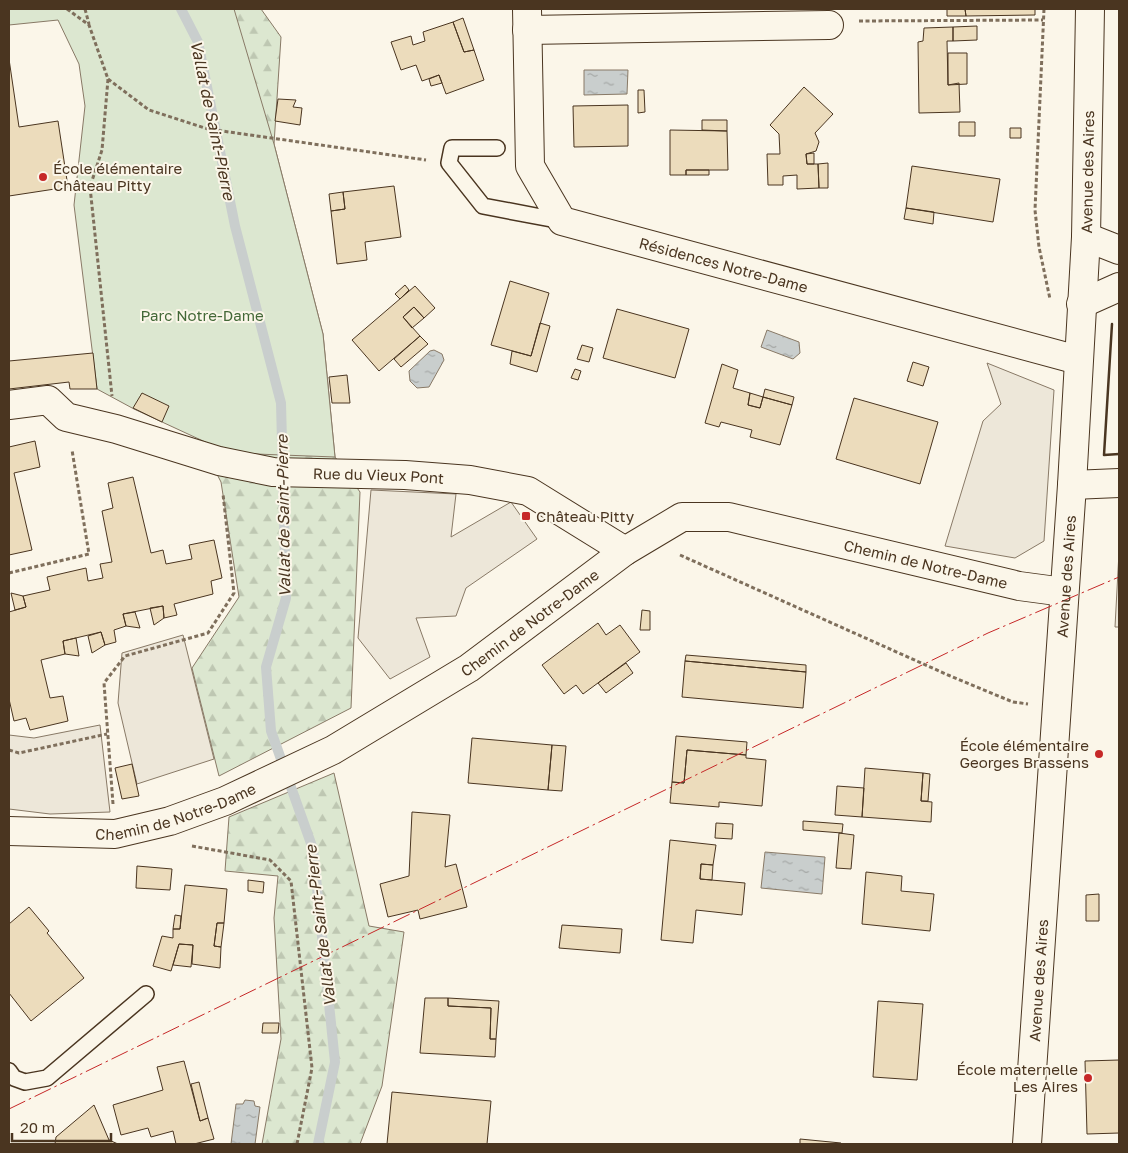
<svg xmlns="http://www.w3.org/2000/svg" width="1128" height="1153" font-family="'Golos Text',sans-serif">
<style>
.forest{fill:url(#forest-firs);stroke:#887966}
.garden{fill:#dce7d0;stroke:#887966}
.parking{fill:#ede7d9;stroke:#887966}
.water{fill:url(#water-ripples);stroke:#887966}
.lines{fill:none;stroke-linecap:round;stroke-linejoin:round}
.stream{stroke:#c9cecd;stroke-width:10}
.building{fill:#ecdcbc;stroke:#4a3520}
.service-casing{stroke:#4a3520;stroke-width:18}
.minor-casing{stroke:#4a3520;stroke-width:30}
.path{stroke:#7f6f5c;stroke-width:3;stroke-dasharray:4 2.5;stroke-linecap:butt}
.service{stroke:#fbf6e9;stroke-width:15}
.minor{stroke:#fbf6e9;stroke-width:28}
.wall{stroke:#4a3520;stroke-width:2.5}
.power{stroke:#c62828;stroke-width:1;stroke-dasharray:18 4 2.5 4;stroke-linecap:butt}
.poi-dot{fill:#c62828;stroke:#fbf6e9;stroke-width:2}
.labels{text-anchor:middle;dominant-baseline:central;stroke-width:4;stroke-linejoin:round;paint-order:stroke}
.poi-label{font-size:15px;fill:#4a3520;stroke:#fbf6e9;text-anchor:start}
.street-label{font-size:15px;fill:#4a3520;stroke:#fbf6e9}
.park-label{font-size:15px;fill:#436837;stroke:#fbf6e9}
.water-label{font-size:16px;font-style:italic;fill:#4a3520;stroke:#fbf6e9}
</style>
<defs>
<pattern id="forest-firs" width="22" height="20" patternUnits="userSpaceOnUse" patternTransform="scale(1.25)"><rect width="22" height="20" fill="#dce7d0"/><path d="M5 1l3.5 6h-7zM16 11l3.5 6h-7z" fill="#bec7b2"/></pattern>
<pattern id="water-ripples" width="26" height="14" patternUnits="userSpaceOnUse" patternTransform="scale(1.25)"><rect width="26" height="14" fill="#c9cecd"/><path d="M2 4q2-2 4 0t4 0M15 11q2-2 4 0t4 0" fill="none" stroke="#a5a8a6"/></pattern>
</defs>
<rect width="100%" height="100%" fill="#fbf6e9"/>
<path class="forest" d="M107 9H261L281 37 274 144 323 334 335 457 360 492 351 708 219 776 192 668 239 597 221 482 162 367Z
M334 773 369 926 404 932 382 1086 360 1144H262L281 1039 274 918 278 876 225 871 229 817Z"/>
<path class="garden" d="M9 9H234L274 144 323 334 335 457 229 453 134 409 97 389 74 205 85 106 79 64 58 20 9 25Z"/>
<path class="parking" d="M987 363 1054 390 1044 541 1015 558 945 546 983 421 1001 404Z
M371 490 456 494 451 537 511 502 537 539 466 588 456 616 416 618 430 657 390 679 358 638Z
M1119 552V627H1115Z
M183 635 214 759 137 784 118 703 122 653Z
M100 725 110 812 50 814 9 809V735L34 738Z"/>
<path class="water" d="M584 70H628L627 94 584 95Z
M767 330 799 342 800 353 793 359 761 347Z
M434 350 442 354 444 360 429 387 417 388 410 381 409 371 430 351Z
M765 852 825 857 822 894 761 888Z
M245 1100 254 1101 255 1106 260 1107 255 1144H231L236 1104H243Z"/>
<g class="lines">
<path class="stream" d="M181 9 198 42 235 226 281 403 286 598 266 667 271 731 313 849 335 1062 318 1144"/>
</g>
<path class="building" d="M947 9H965L966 16H947Z
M965 9H1035V15L966 16Z
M463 18 474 50 464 52 453 22Z
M453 22 464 52 474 50 484 80 446 94 439 75 422 81 416 65 401 70 391 42 411 36 413 45 425 41 423 32Z
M977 26V40L953 41V27Z
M953 27V41H947L948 85 959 83 960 112 919 113 918 42 923 41 924 28Z
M948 53H967V84L948 85Z
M9 59 19 127 58 121 68 187 9 196Z
M439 75 442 83 431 86 429 79Z
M804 87 833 114 815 133 819 142 816 151 806 154 807 164H818L819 188 797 189V175L783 176V185H768L767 154H780L779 134 770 125Z
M638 90H644L645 112 638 113Z
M278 99 296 100 293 107 302 108 300 125 275 121Z
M628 105V146L574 147 573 106Z
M702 120H727V131L702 130Z
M959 122H975V136H959Z
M1010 128H1021V138H1010Z
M670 130 727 131 728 170H686V175H670Z
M814 153V164H807L806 154Z
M828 163V188H819L818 164Z
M912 166 1000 179 993 222 906 208Z
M686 170H709V175H686Z
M394 186 401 237 365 242 367 260 337 264 331 211 345 209 343 192Z
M343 192 345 209 331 211 329 194Z
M906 208 934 212 933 224 904 219Z
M510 281 549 293 531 356 491 345Z
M405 285 409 290 400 299 395 294Z
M415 286 435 308 424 318 414 307 403 317 420 336 379 371 352 340Z
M414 307 424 318 412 328 403 317Z
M617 309 689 329 675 378 603 358Z
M540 323 550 326 537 372 510 364 512 351 531 356Z
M420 336 428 344 401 367 394 359Z
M582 345 593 348 589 362 577 359Z
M93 353 97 389H70L69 382 9 389V361Z
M913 362 929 367 923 386 907 381Z
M722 364 738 370 733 388 750 393 748 405 760 408 763 397 792 405 780 445 750 437 752 430 721 422 719 427 705 423Z
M575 369 581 371 578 380 571 378Z
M347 375 350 403H332L329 377Z
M765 389 794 397 792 405 763 397Z
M142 393 169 406 162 422 133 408Z
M750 393 763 397 760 408 748 405Z
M854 398 938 422 920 484 836 459Z
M35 441 40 467 14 473 32 550 9 555V447Z
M133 477 151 553 163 550 166 564 192 559 189 545 214 540 222 578 211 581 213 594 174 604 177 615 164 618 163 606 123 614 126 626 114 630 116 642 105 645 101 632 63 641 65 654 41 660 50 698 63 696 68 721 30 730 26 718 14 721 9 699V612L26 607 23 596 50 590 47 577 86 568 88 581 103 578 100 564 112 562 102 511 113 508 108 483Z
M11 593 23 596 26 607 15 610Z
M163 606 164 618 154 625 150 608Z
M642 610 650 611V630H640Z
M135 612 140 628 126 626 123 614Z
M598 623 606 635 620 625 640 652 583 694 576 685 564 694 542 665Z
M101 632 105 645 92 653 88 636Z
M76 638 79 656 65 654 63 641Z
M686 655 806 665V672L685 661Z
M685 661 806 672 803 708 682 697Z
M626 663 633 673 606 693 598 683Z
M676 736 747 742 746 755 687 750 684 783 672 782Z
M472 738 552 745 548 790 468 783Z
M552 745 566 746 562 791 548 790Z
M687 750 746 755V758L766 760 762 806 719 802V807L670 803 672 782 684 783Z
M132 764 139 796 122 799 115 768Z
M865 768 923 773 921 801 932 802 931 822 862 817Z
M923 773 930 774 928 801H921Z
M837 786 864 788 862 817 835 815Z
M412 812 450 815 445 867 456 864 467 907 420 919 418 910 388 917 380 884 409 876Z
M803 821 843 824 842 833 803 830Z
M716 823 733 824 732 839 715 838Z
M839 833 854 835 851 869 836 868Z
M670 840 716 845 713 865 701 864 700 879 745 883 742 915 696 910 693 943 661 940Z
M701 864 713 865 712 880 700 879Z
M137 866 172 869 170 890 136 888Z
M866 872 902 876 901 891 934 894 930 931 862 924Z
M248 880 264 882 263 893 248 891Z
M185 885 227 889 224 923H217L214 946 221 947 220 968 192 964 193 945 179 944 171 971 153 966 162 936 173 938V929H180Z
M1099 894V921H1086V895Z
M29 907 49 931 47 933 84 978 31 1021 9 993V924Z
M175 915 181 916 180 929H173Z
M217 923H224L221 947 214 946Z
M562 925 622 929 620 953 559 948Z
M179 944 193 945 191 967 173 965Z
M425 998H448V1006L491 1008 490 1039H496L495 1057 420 1053Z
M448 998 499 1001 496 1039H490L491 1008 448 1006Z
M878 1001 923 1004 917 1080 873 1077Z
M263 1023H279L278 1033H262Z
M1119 1060V1133L1087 1134 1085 1061Z
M184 1061 200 1121 208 1118 214 1139 194 1144H176L173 1131 151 1137 148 1128 121 1135 113 1105 163 1090 157 1067Z
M199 1082 208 1118 200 1121 191 1084Z
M392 1092 491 1101 487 1144H387Z
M94 1105 109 1140 118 1144H55L56 1137Z
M800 1139 841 1143 840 1144H800Z"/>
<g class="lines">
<g class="service-casing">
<path id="service" d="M497 148H452L449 163 483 206 562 221
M9 1071 14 1078 25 1082 47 1078 146 994"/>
</g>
<g class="minor-casing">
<g id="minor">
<path id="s1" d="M527 9 530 166 562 221 1078 360"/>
<path d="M527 30 829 25"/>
<path d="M1086 237 1119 250"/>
<path d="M1081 304 1119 287"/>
<path id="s2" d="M9 405 48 400 66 417 116 429 219 461 273 472 405 475 470 480 528 491 625 551"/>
<path d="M1072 485 1119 483"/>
<path id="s3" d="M9 831 115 834 170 821 225 801 333 750 469 668 625 551 682 517H729L1019 586 1064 592"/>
<path id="s4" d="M1027 1144 1072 485 1086 237 1090 9"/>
</g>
</g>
<path class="path" d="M67 9 89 25 108 79 102 150 90 187 112 396
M85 9 89 24
M1044 9 1035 210 1039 247 1050 299
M859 21 1043 20
M108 79 149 110 208 129 426 160
M680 555 948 675 1013 702 1028 704
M9 573 89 554 72 450
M9 750 19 753 107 734
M113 804 104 683 125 656 208 633 234 593 223 494
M192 846 270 860 291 881 312 1068 297 1144"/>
<use href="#service" class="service"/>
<use href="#minor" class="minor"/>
<path class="wall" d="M1112 324 1104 455 1119 454"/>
<path class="power" d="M9 1109 988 633 1119 577"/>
</g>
<g class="poi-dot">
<circle cx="43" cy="177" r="5"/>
<rect x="521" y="511" width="10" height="10" rx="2.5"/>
<circle cx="1099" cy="754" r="5"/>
<circle cx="1088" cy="1078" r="5"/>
</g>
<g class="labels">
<g class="poi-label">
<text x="53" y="168">École élémentaire<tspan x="53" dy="17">Château Pitty</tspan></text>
<text x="536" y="516">Château Pitty</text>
<text x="1089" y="745" text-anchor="end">École élémentaire<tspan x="1089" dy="17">Georges Brassens</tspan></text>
<text x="1078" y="1069" text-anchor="end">École maternelle<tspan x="1078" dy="17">Les Aires</tspan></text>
</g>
<g class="street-label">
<text stroke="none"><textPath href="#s4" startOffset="974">Avenue des Aires</textPath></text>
<text stroke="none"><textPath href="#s1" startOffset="388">Résidences Notre-Dame</textPath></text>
<text stroke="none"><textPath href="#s2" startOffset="384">Rue du Vieux Pont</textPath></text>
<text stroke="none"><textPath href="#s3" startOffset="1010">Chemin de Notre-Dame</textPath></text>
<text stroke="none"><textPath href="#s4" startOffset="569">Avenue des Aires</textPath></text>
<text stroke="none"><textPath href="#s3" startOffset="575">Chemin de Notre-Dame</textPath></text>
<text stroke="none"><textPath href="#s3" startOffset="170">Chemin de Notre-Dame</textPath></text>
<text stroke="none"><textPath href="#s4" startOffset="164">Avenue des Aires</textPath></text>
</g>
<g class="park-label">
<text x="202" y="315">Parc Notre-Dame</text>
</g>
<g class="water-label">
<text transform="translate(213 120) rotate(78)">Vallat de Saint-Pierre</text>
<text transform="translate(283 516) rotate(-91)">Vallat de Saint-Pierre</text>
<text transform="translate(320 926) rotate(-97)">Vallat de Saint-Pierre</text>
</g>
</g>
<rect width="1128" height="1153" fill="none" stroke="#4a3520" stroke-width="20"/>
<path d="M12 1133v8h99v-8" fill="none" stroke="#4a3520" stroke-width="2.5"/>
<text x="20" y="1133" font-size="15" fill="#4a3520" stroke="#fbf6e9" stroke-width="4" paint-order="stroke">20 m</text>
</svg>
